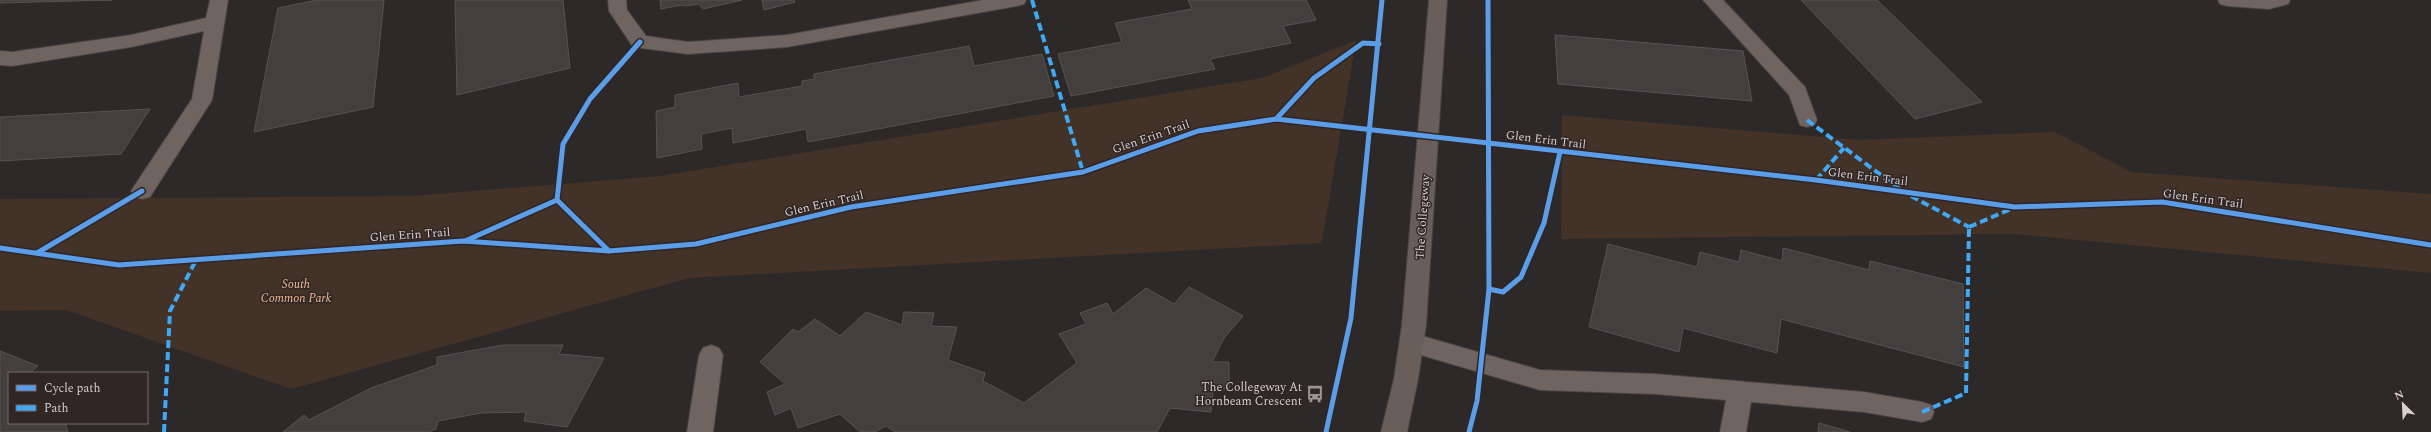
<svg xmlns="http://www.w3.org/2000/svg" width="2431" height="432" font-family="Spectral,serif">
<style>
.green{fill:#433227}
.building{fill:#433f3f;stroke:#575253}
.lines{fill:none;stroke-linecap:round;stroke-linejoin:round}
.lane-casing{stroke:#484444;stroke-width:2}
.street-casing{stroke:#484444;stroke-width:2}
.secondary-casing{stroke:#484444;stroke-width:2}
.lane{fill:#706461;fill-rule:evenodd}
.street{fill:#706461;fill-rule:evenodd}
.secondary{fill:#6a5e5b;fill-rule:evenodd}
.quiet{stroke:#3fa9f5;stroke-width:4;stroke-dasharray:8 4;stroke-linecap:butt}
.cycleway-casing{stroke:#312626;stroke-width:8}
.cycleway{stroke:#5a9eea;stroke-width:5}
.labels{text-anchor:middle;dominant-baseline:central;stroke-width:3;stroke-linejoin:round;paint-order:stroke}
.street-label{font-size:12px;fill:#d6cfcf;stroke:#312626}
.park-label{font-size:12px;font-style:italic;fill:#f4ba92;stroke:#312626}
.poi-label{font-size:12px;fill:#d6cfcf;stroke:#312626;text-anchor:end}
</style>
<rect width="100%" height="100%" fill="#2e2929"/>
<path class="green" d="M1356 40 1322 243 689 278 291 389 66 310 0 311V199L411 196 660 176 1262 78Z
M1562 115 1858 140 2055 132 2132 172 2431 194V273L2014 234 1561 239Z"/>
<path class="building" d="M0 0H112L0 3Z
M317 0H384L373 107 254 132 278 8Z
M455 0H563L570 68 457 95Z
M660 0H742L703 9 699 4 685 6 682 5 661 9Z
M762 0H794L795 2 764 10Z
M1188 0H1306L1316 20 1283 26 1291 43 1210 59 1215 69 1071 96 1058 54 1122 42 1115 23 1192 9Z
M1801 0H1877L1982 102 1915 119Z
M1555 35 1743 51 1752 101 1558 84Z
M969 46 974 66 1042 54 1054 96 808 142 806 129 733 143 732 128 701 134 702 149 657 158 656 111 675 107V95L738 83 739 97 802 86V81L814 79V74Z
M150 109 121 154 0 161V117Z
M1608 244 1697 267 1700 252 1739 262 1741 250 1782 261 1783 248 1869 270 1870 261 1963 284 1964 367 1781 319 1777 353 1683 328 1679 352 1589 327Z
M1189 287 1243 316 1224 338 1212 362H1229V389L1213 388 1211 412 1170 408 1157 432H895L886 426 875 432H860L840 414 798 428 791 408 775 415 767 392 785 384 760 362 793 329 798 332 815 319 840 336 866 312 902 325 904 312 934 313 931 326 957 327 948 360 985 373 983 381 1024 403 1077 363 1059 334 1086 324 1080 313 1107 303 1113 314 1146 288 1174 304Z
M503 345H563L559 354 604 358 567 427 524 421 526 412 481 413 438 421 436 429 429 432H283L304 415 309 420 371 388 437 365V357Z
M0 351 38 366 30 373H9V423H65L68 432H0Z
M1819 423 1850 432H1818Z"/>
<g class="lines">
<g class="lane-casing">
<path id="lane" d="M210 0H228L212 100 150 197 142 199 134 197 131 191 192 99 204 31 131 47 12 66 0 65V51L12 52 131 35 206 18Z
M608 0H626L627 10 646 36 688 42 787 35 983 0H1026L1024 4 1017 6 787 47 688 54 633 47 609 11Z
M1703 0H1723L1805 87 1817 120 1814 125 1807 127 1800 125 1789 95Z
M1412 333 1540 370 1655 374 1864 392 1922 402 1931 405 1934 412 1931 419 1922 422 1864 412 1751 402 1746 432H1720L1726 400 1655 394 1540 390 1404 350 1400 343 1404 336Z
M711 345 719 348 723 355 713 432H687L699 355 703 348Z"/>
</g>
<g class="street-casing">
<path id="street" d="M2218 0H2290L2288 4 2269 9 2227 6 2220 4Z"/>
</g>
<g class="secondary-casing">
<path id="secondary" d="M1429 0H1447L1426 325 1418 379 1407 432H1381L1394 379 1402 325Z"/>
</g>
<use href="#lane" class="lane"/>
<use href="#street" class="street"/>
<use href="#secondary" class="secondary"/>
<path class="quiet" d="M1032 0 1083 172
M1807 120 1901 190
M1816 180 1844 148
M1911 196 1969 227
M1969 227 2013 208
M1922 412 1966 393 1969 227
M164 432 170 311 197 258"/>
<g class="cycleway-casing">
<path id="cycleway" d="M1276 119 1314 78 1363 43 1379 44
M557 200 609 251
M465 241 557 200 563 144 590 99 640 42
M0 248 119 265 463 241 609 251 696 244 851 207 1083 172 1198 131 1276 119 1816 180 2015 207 2162 202 2431 245
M37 253 142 191
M1489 289 1503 292 1521 277 1544 223 1560 152
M1326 432 1351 318 1382 0
M1469 432 1477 401 1489 289 1488 0"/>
</g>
<use href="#cycleway" class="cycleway"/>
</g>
<defs>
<g id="bus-bare" transform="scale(1.38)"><path d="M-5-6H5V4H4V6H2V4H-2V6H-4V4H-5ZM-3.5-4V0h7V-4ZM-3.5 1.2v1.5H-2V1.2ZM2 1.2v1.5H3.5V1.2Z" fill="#9b9595" stroke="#312626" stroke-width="2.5" paint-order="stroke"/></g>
</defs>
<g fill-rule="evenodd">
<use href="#bus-bare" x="1315" y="394"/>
</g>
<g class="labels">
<g class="street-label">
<text transform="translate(1151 137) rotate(-19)">Glen Erin Trail</text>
<text transform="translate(1546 140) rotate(7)">Glen Erin Trail</text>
<text transform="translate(1868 177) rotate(7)">Glen Erin Trail</text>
<text transform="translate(2203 199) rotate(8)">Glen Erin Trail</text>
<text transform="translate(824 204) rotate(-13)">Glen Erin Trail</text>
<text transform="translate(1423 217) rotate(-86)">The Collegeway</text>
<text transform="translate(410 235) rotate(-4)">Glen Erin Trail</text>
</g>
<g class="park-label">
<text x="296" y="284">South<tspan x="296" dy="14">Common Park</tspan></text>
</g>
<g class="poi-label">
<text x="1302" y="387">The Collegeway At<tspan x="1302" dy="14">Hornbeam Crescent</tspan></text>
</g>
</g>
<rect x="8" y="372" width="140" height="52" fill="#312626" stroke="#736a6a"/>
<rect x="16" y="385" width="20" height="6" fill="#5a9eea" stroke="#736a6a"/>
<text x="44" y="392" font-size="12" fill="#d6cfcf">Cycle path</text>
<rect x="16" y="405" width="20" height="6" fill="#3fa9f5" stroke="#736a6a"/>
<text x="44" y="412" font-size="12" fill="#d6cfcf">Path</text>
<g transform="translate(2403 404) rotate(336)" stroke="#312626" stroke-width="3" paint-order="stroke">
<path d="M0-3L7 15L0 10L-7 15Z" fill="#d6cfcf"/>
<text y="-6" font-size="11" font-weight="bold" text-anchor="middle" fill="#d6cfcf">N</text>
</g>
</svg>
